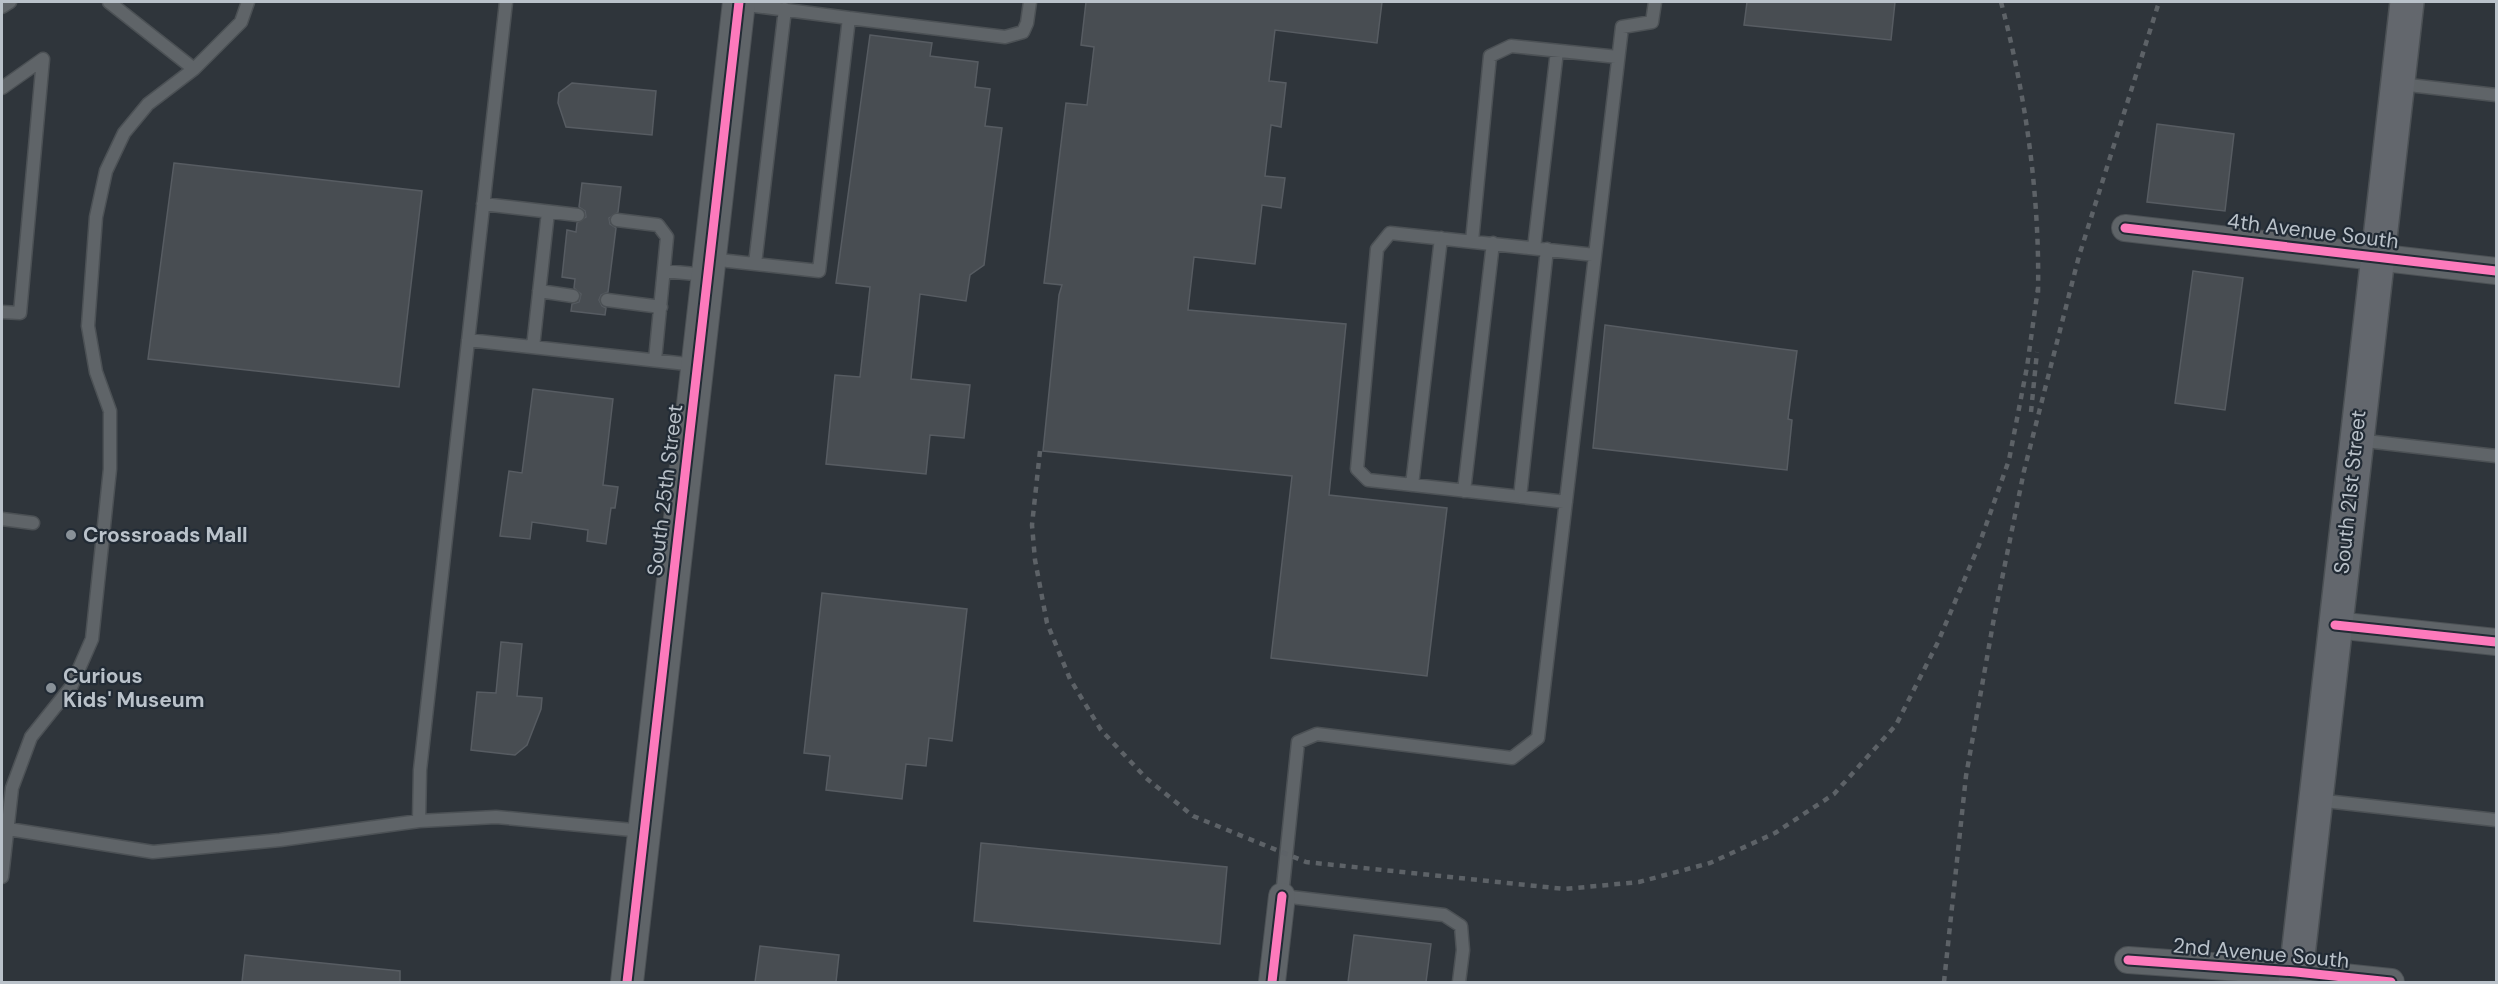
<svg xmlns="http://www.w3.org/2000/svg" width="2498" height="984" font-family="'DM Sans',sans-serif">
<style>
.building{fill:#484d52;stroke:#575c62;stroke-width:1.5}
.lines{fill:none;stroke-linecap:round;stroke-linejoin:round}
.service-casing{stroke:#4c5155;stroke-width:15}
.minor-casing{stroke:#4c5155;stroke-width:28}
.tertiary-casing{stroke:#4c5155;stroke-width:34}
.secondary-casing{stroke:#4c5155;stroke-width:36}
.service{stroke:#5f6468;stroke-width:12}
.minor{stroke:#5f6468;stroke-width:26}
.tertiary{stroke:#5f6468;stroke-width:32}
.secondary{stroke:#63676d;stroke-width:33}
.rail{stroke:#5d6267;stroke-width:4.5;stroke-dasharray:6 6;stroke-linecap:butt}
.cycleway-casing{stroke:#222b35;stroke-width:13}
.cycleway{stroke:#fd7abc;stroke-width:9}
.poi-dot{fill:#899198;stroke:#222b35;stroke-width:2}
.labels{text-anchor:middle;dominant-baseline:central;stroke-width:4.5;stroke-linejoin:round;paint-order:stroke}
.street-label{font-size:21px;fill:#bac2ca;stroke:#222b35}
.poi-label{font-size:21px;font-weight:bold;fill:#bac2ca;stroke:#222b35;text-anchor:start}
</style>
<rect width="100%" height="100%" fill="#2f353b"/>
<path class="building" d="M1086 2H1382L1377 43 1275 30 1269 81 1286 83 1281 127 1271 125 1265 176 1285 178 1281 208 1262 205 1255 264 1194 257 1188 310 1346 324 1329 495 1447 508 1427 676 1271 658 1292 476 1043 451 1059 295 1062 285 1044 283 1066 103 1087 105 1094 47 1081 45Z
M1747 2H1895L1891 40 1744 25Z
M870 35 932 43 930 56 978 62 975 87 990 89 985 126 1002 128 984 265 970 275 966 301 920 294 911 379 970 385 964 438 930 435 926 474 826 464 835 375 860 377 870 287 836 283Z
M572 83 656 91 652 135 566 127 558 103 559 93Z
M2157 124 2234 134 2225 211 2147 202Z
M174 163 422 191 399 387 148 359Z
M582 183 621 187 618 212 609 218 610 224 616 228 608 292 601 295 599 300 602 306 606 308 605 315 571 311 572 304 579 302 581 294 574 288 575 279 562 277 567 230 576 232 577 223 586 217 585 211 579 207Z
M2193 271 2243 278 2225 410 2175 403Z
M1605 325 1797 351 1788 419 1792 420 1787 470 1593 448Z
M533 389 613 399 603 485 618 487 615 508H611L606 544 587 541 588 530 532 522 530 539 500 536 509 471 522 473Z
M822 593 967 609 952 741 929 738 926 766 906 764 902 799 826 790 830 756 804 753Z
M501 642 522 644 517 696 542 698 541 709 527 745 515 755 471 750 477 692 496 693Z
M981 843 1227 867 1220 944 974 921Z
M1354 935 1431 944 1426 982H1348Z
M760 946 839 955 836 982H755Z
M245 955 400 971V982H242Z"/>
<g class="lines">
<g class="service-casing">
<path id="service" d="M109 2 194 69
M2 7 10 2
M849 18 1005 37 1023 32 1027 23 1030 2
M2400 84 2496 95
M2 88 43 59 20 313 2 312
M483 204 578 215
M617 220 658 225 667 237 655 360
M1472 241 1490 56 1511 46 1618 57
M1534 248 1557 51
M710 259 819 271 849 18 740 4
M755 264 785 9
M664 271 706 275
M539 291 573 296
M607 300 661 307
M468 340 696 365
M533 347 548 212
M2357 440 2496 456
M1412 485 1441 238
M1464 491 1493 243
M1520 497 1547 249
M1566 502 1368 480 1357 469 1377 249 1390 233 1595 255
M2 519 33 523
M2316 800 2496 820
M419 821 420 770 506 2
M2 828 153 852 280 840 419 821 496 817 643 831
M2 877 12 788 31 737 71 687 92 639 110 469V411L96 372 88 326 96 217 106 171 124 133 148 104 194 69 241 22 248 2
M1459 982 1463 950 1461 926 1444 915 1282 896 1298 742 1317 734 1512 758 1538 738 1622 27 1652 22 1655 2"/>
</g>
<g class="minor-casing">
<path id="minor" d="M2125 228 2496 271
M2335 625 2496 642
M2128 960 2296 972 2391 982
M1272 982 1282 896"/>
</g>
<g class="tertiary-casing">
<path id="tertiary" d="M627 982 739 2"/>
</g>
<g class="secondary-casing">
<path id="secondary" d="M2295 982 2407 2"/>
</g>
<use href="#service" class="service"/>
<use href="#minor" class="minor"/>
<use href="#tertiary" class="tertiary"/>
<use href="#secondary" class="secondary"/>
<path class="rail" d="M2001 2C2026 96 2040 197 2038 295
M2031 412 2037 352
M1040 451 1032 525 1035 560 1047 623 1070 679 1101 730 1146 778 1193 816 1306 862 1565 889 1639 882 1710 863 1775 833 1834 794 1896 725 1938 642 1979 545 2009 460 2027 367 2038 288
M1944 982 1966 776 1994 618 2024 471 2079 256 2159 2"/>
<g class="cycleway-casing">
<path id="cycleway" d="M2125 228 2496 271
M2335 625 2496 642
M2128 960 2296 972 2391 982
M627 982 739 2
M1272 982 1282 896"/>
</g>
<use href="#cycleway" class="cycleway"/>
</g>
<g class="poi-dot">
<circle cx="71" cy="535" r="6"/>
<circle cx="51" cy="688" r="6"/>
</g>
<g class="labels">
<g class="street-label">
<text transform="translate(2313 231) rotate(7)">4th Avenue South</text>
<text transform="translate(665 490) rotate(-83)">South 25th Street</text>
<text transform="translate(2350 492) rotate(-84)">South 21st Street</text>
<text transform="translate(2261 953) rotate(5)">2nd Avenue South</text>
</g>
<g class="poi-label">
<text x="83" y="535">Crossroads Mall</text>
<text x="63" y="676">Curious<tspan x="63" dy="24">Kids' Museum</tspan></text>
</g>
</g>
<rect width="2498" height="984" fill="none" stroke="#bac2ca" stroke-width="6"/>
</svg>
